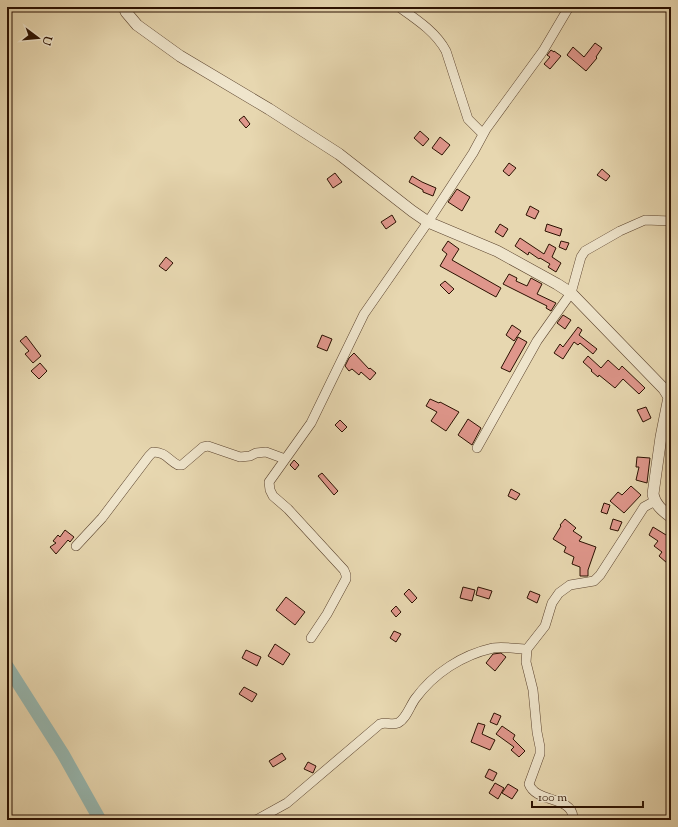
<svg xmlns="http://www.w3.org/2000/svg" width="678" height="827" font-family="'Sorts Mill Goudy',serif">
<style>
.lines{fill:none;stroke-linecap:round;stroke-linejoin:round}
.river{stroke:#97b8b1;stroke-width:13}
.building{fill:#df968b;stroke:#2b1101}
.minor-casing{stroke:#5a422d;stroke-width:10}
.tertiary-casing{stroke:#5a422d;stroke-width:12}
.minor{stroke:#efe5cc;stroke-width:9}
.tertiary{stroke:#efe5cc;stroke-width:11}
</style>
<rect width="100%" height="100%" fill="#e7d7b0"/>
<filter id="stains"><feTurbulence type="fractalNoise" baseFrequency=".005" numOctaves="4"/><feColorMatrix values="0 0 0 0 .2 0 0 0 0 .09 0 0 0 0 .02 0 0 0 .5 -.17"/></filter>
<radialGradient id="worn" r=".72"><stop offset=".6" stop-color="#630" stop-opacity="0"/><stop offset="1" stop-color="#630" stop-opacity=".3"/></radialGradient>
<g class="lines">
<path class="river" d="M7 666 63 754 100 820"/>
</g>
<path class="building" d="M595 43 602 48 596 57 597 58 586 71 567 55 573 47 584 57Z
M551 50 554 52V51L561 56 550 69 544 64 550 57 547 55Z
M244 116 250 124 246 128 239 120Z
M420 131 429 139 423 146 414 138Z
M440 137 450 145 442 155 432 148Z
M509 163 516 168 509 176 503 171Z
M602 169 610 176 606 181 597 175Z
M335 173 342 182 333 188 327 179Z
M412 176 422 182 436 188 433 196 423 192V190L409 182Z
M457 189 470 197 462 211 448 202Z
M530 206 539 211 535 219 526 215Z
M392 215 396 222 386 229 381 222Z
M500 224 508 229 503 237 495 232Z
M547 224 562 229 560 236 545 231Z
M520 238 544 254 549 244 556 248 552 257 561 263 556 272 548 267 550 264 540 258 539 259 529 252 528 255 515 246Z
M448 241 459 249 452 260 501 288 496 297 440 266 447 254 442 250Z
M561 241 569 243 566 250 559 247Z
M166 257 173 263 166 271 159 266Z
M509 274 517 278 516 281 527 286 531 278 542 284 537 294 556 303 551 311 546 308 547 306 503 284Z
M445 281 454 289 449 294 440 285Z
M563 315 571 320 565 329 557 323Z
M512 325 521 331 514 341 506 335Z
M578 327 582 330 579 335 597 349 593 354 580 343 578 345 574 342 563 359 554 353 560 344 563 347Z
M322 335 332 339 327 351 317 347Z
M26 336 41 356 33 363 25 354 29 351 20 341Z
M518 337 527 342 510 372 501 368Z
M354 353 369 369 370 368 376 373 370 380 361 372 359 375 352 369 349 371 345 366 349 358Z
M588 356 601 368 608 360 619 370 622 366 645 388 639 394 623 379 615 388 599 375 598 377 591 371 592 370 583 362Z
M40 363 47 371 39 379 31 371Z
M430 399 439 403 440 402 459 412 446 431 431 421 437 412 426 406Z
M646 407 651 418 643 422 637 410Z
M468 419 481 428 472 445 458 435Z
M340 420 347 427 342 432 335 425Z
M637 457 650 458 647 483 636 480 639 467H636Z
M294 460 299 465 295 470 290 465Z
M322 473 338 491 334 495 318 476Z
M631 486 641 495 624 513 610 501 618 492 622 495Z
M511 489 520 494 516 500 508 496Z
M604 503 610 505 607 514 601 512Z
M565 519 576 528 573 531 582 537 579 541 596 547 588 570V576H580V567L572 564 574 557 564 552 566 547 553 539 561 526 560 525Z
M613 519 622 522 618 531 610 529Z
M653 527 671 538V559L667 563 659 556 662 552 654 546 658 541 649 535Z
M65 530 74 537 70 542 68 540 56 554 50 547 56 543 53 541 58 535 60 537Z
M463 587 475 590 472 601 460 598Z
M478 587 492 591 489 599 476 595Z
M409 589 417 598 412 603 404 594Z
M530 591 540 595 537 603 527 598Z
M286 597 305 612 295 625 276 610Z
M396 606 401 612 396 617 391 611Z
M394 631 401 634 396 642 390 638Z
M275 644 290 654 283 665 268 656Z
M246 650 261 657 257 666 242 658Z
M501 653 506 657 495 671 486 663 493 654Z
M244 687 257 694 252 702 239 694Z
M494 713 501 716 497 725 490 722Z
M478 723 485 725 482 734 495 740 490 750 471 742Z
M502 726 515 735 513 739 525 751 519 757 511 750 514 747 496 734Z
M282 753 286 759 273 767 269 761Z
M308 762 316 766 313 773 304 769Z
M489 769 497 773 493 781 485 777Z
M495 783 504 788 498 799 489 793Z
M508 784 518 790 512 799 502 793Z"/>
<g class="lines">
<g class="minor-casing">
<path id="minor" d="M399 7C416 19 436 32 446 51L468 119 483 134
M477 448 537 341 571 293 581 257 585 251 620 231 645 220 671 221
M76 546 102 518 149 456 153 452C166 452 168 460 178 465H182L203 447 208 446 240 457 250 456 256 453 266 452 285 459
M311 638 327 614 346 579V575L344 570 288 509 273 496 270 490 269 482 311 423 364 314 428 222 473 153 486 129 543 51 569 7
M256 820 287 803 380 724C385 722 392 725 398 723 406 719 410 706 415 699 434 673 462 655 493 648 503 646 516 649 527 649
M570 820 573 817C571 796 536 803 529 784L540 754V747L537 732 533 690 526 662 527 649 545 626 552 603 559 593 570 585 594 581 600 575 644 507 655 501"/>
</g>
<g class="tertiary-casing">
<path id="tertiary" d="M124 7 126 12 137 25 180 56 269 109 339 154 412 211 428 222 497 251 557 284 571 293 664 389 669 397 661 437 653 494C655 505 663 511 671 517"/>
</g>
<use href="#minor" class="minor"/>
<use href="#tertiary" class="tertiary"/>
</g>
<rect width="678" height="827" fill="none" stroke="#e7d7b0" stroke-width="24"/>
<rect x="8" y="8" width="662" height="811" fill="none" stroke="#2b1101" stroke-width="2"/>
<rect x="12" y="12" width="654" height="803" fill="none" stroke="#2b1101"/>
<g transform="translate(38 38) rotate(106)" stroke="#efe5cc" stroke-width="3" paint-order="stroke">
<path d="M0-3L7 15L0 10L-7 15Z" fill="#2b1101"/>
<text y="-6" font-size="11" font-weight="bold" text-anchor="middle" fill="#2b1101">U</text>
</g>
<path d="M532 801v6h111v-6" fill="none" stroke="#2b1101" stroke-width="2"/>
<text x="538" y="801" font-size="12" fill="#2b1101" stroke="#efe5cc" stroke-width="3" paint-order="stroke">100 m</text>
<rect width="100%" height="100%" filter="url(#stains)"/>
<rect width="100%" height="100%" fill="url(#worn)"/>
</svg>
